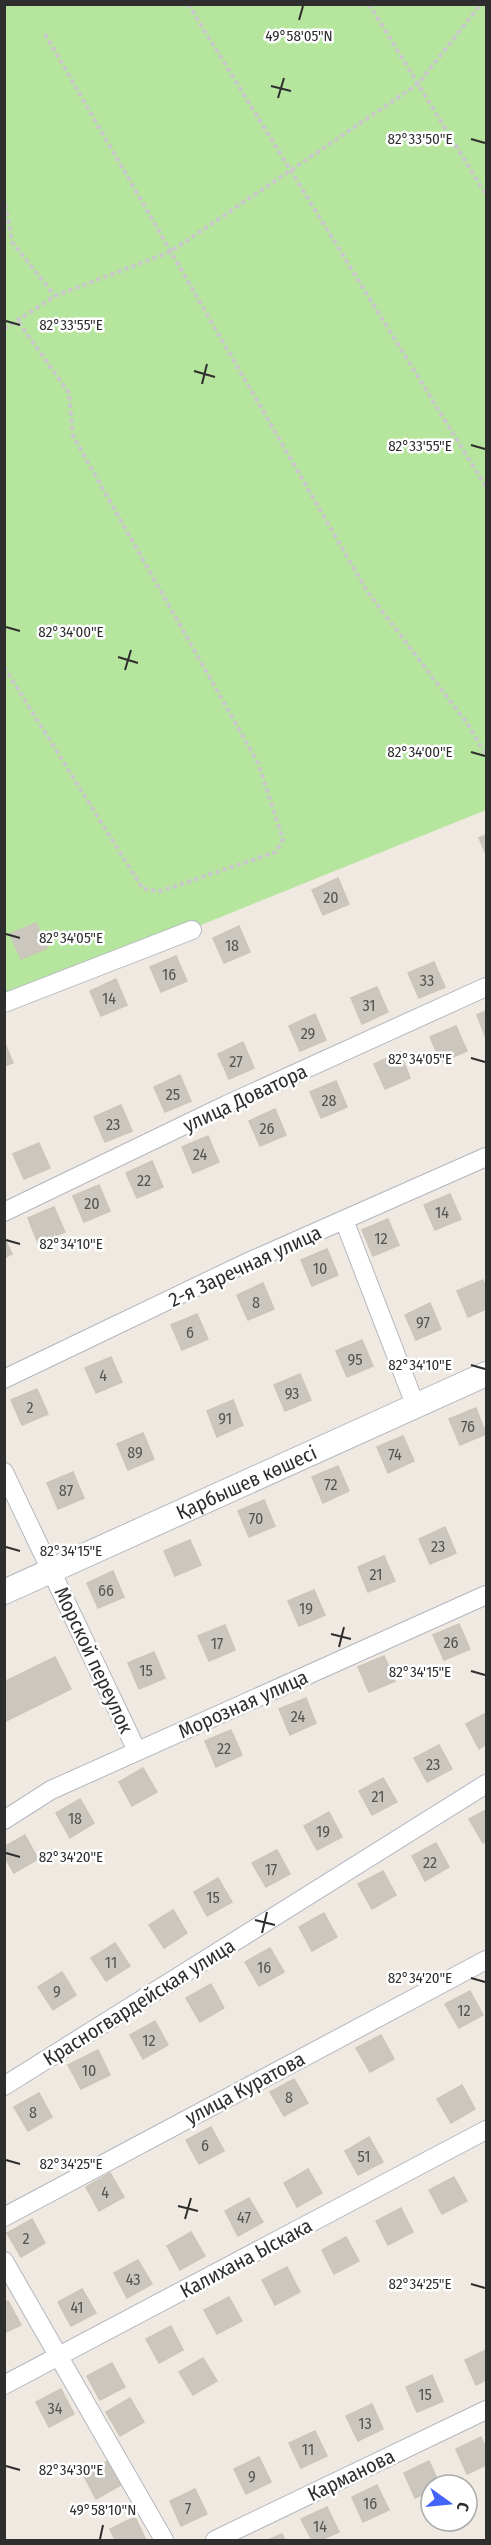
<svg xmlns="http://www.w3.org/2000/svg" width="491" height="2545" font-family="'Fira Sans Condensed',sans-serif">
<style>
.green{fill:#b6e59e}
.building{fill:#cbc7bf;stroke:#cbc5ba;stroke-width:1.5}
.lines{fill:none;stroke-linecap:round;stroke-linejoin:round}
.street-casing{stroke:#b4b7c1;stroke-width:20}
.secondary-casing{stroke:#b4b7c1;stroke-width:26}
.path{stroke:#c9c9c9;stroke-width:4;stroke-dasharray:4.5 3;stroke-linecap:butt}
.street{stroke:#fff;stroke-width:18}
.secondary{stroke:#fff;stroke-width:24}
.ticks{fill:none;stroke:#2e2e2e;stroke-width:2}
.labels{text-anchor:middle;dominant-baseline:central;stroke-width:5;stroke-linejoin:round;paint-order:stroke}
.number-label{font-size:16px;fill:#555452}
.street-label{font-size:20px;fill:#2e2e2e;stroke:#fff}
.ticks-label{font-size:15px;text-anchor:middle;fill:#2e2e2e;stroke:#fff;stroke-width:5;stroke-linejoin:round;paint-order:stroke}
</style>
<rect width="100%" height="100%" fill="#efe9e1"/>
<path class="green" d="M5 5H486V810L5 1004Z"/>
<path class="building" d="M486 835V854L479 838Z
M338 878 349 904 323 915 312 890Z
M36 923 47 948 21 959 10 934Z
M239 926 250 952 224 963 213 938Z
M176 956 187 981 161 992 150 967Z
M434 962 445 987 419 998 408 973Z
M116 979 127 1005 101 1016 90 991Z
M377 987 388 1012 362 1024 351 998Z
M486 1011V1038L477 1015Z
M315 1014 326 1040 300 1051 289 1026Z
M456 1026 467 1051 441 1062 430 1037Z
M4 1041 13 1063 4 1066Z
M243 1042 254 1068 229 1079 218 1054Z
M400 1052 410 1078 385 1089 374 1064Z
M180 1075 191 1101 165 1112 154 1087Z
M336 1081 347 1107 321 1118 310 1092Z
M121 1105 132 1131 105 1142 94 1117Z
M275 1109 286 1135 260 1146 249 1121Z
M208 1136 219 1162 193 1173 182 1147Z
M39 1143 50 1168 24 1179 13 1154Z
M152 1161 163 1187 137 1198 126 1173Z
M99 1185 110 1211 84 1222 73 1196Z
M450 1194 461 1219 435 1230 424 1205Z
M54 1207 65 1232 38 1243 28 1218Z
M388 1219 399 1245 373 1256 362 1230Z
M4 1237 12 1254 4 1258Z
M327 1249 338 1275 312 1286 301 1260Z
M483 1280 486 1288V1309L468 1317 457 1291Z
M263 1283 274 1309 248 1320 237 1295Z
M430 1303 441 1329 416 1340 405 1315Z
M197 1314 208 1339 182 1350 171 1325Z
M362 1340 373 1366 347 1377 336 1351Z
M111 1357 122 1382 96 1393 85 1368Z
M300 1374 311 1400 285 1411 274 1385Z
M37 1389 48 1414 22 1425 11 1400Z
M233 1400 243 1425 217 1437 207 1411Z
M476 1408 486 1434 460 1445 449 1419Z
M143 1433 154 1459 128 1470 117 1444Z
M403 1436 414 1461 388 1473 377 1447Z
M338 1466 349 1491 323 1503 312 1477Z
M73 1472 84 1498 58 1509 47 1483Z
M264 1500 275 1526 249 1537 238 1511Z
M445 1527 456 1553 430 1564 419 1539Z
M190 1540 201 1565 175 1576 164 1551Z
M384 1556 395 1581 368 1592 358 1567Z
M113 1571 124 1597 98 1608 87 1583Z
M314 1590 325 1615 299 1626 288 1601Z
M459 1624 470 1649 444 1660 433 1635Z
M225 1625 235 1650 209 1661 198 1636Z
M154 1652 165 1678 139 1689 128 1663Z
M384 1656 395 1681 369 1692 358 1667Z
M55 1657 71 1689 4 1722V1682Z
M306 1698 316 1723 290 1735 279 1709Z
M486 1713V1744L479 1749 466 1724Z
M231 1730 242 1755 216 1767 205 1741Z
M439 1745 452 1769 427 1782 414 1758Z
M143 1768 157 1792 132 1806 119 1782Z
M383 1778 397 1802 372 1815 359 1791Z
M80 1799 94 1823 70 1838 56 1813Z
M486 1810V1841L483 1843 469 1819Z
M329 1812 342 1837 317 1850 304 1826Z
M25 1835 38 1859 14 1873 4 1856V1847Z
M436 1843 449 1867 425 1881 412 1856Z
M277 1850 290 1874 266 1887 252 1863Z
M383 1871 396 1895 372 1909 358 1884Z
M218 1878 232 1902 207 1916 194 1892Z
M173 1910 187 1933 164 1948 149 1925Z
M324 1913 337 1937 312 1951 299 1927Z
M115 1943 130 1966 106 1981 91 1958Z
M270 1948 284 1972 259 1986 245 1962Z
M62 1972 76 1995 53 2010 38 1987Z
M211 1984 224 2008 200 2022 186 1998Z
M470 1991 483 2015 459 2028 445 2004Z
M155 2021 168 2045 143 2059 130 2035Z
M381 2035 394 2059 370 2072 356 2048Z
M98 2050 110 2075 81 2089 68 2065Z
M294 2079 308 2103 284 2116 270 2092Z
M462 2085 475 2109 451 2123 437 2099Z
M39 2093 52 2117 28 2131 14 2107Z
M211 2127 224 2151 199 2164 186 2140Z
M369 2137 383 2162 358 2175 345 2151Z
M308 2169 322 2193 297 2207 284 2183Z
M110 2173 124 2197 99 2211 86 2187Z
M454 2177 467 2201 442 2214 429 2190Z
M249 2198 263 2222 238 2236 225 2211Z
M401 2208 413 2232 388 2245 376 2221Z
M32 2219 45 2243 21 2257 7 2233Z
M191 2232 205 2256 180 2270 167 2246Z
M346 2237 359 2261 334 2274 322 2250Z
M138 2260 152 2284 127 2298 114 2273Z
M287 2267 300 2292 275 2305 262 2280Z
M82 2289 96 2313 71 2326 58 2302Z
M229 2297 242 2321 217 2334 204 2310Z
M8 2301 21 2325 4 2333V2303Z
M171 2326 183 2350 159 2363 146 2339Z
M486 2350V2380L476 2385 465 2360Z
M203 2358 217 2381 193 2395 179 2372Z
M112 2363 125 2387 100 2400 87 2376Z
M432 2375 443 2401 417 2412 406 2387Z
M61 2389 74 2414 49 2427 36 2402Z
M130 2398 144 2422 120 2436 106 2412Z
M372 2404 383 2429 358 2441 346 2416Z
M315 2431 327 2456 301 2468 289 2443Z
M481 2437 486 2449V2465L467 2474 456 2449Z
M259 2457 271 2482 246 2494 234 2469Z
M108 2461 121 2485 96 2499 83 2474Z
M429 2461 440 2485H431V2491L415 2498 404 2473Z
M377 2485 389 2510 363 2522 352 2497Z
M195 2489 207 2514 181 2526 170 2501Z
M327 2507 339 2532 321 2540H312L301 2519Z
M135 2517 146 2540H115L110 2529Z
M282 2534 285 2540H268Z"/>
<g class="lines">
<g class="street-casing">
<path id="street" d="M4 1003 192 930
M4 1212 226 1105 486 987
M344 1220 416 1407
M4 1379 246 1263 486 1157
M4 1472 137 1751
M4 1820 51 1790 486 1595
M4 2086 486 1784
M4 2217 486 1960
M4 2261 164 2540
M4 2385 486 2130
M215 2540 486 2410"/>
</g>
<g class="secondary-casing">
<g id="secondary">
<path id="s1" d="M4 1592 486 1374"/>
</g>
</g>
<path class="path" d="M188 4 486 487
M369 4 486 195
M45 34 367 591 467 723 486 755
M4 197 12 242 55 296
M4 329 55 296 170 252 418 84 481 4
M4 667 143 889 161 891 276 852 283 839 258 763 73 436 69 393 17 320"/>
<use href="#street" class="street"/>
<use href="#secondary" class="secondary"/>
</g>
<path class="ticks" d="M299 20 303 6M271 86 291 91M278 98 284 78M471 139 485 143M6 321 20 325M194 371 215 377M202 384 207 364M471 445 485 449M6 627 20 631M118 657 138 663M125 670 131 650M471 752 485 756M6 934 20 938M471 1058 485 1062M6 1240 20 1244M471 1365 485 1369M6 1547 20 1551M331 1634 351 1639M339 1647 344 1627M471 1671 485 1675M6 1853 20 1857M255 1920 275 1925M262 1933 267 1912M471 1978 485 1982M6 2160 20 2164M178 2206 198 2211M185 2219 191 2198M471 2284 485 2288M6 2466 20 2470M100 2539 103 2525"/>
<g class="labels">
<g class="number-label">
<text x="331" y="897">20</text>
<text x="232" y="945">18</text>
<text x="169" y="974">16</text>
<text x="427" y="980">33</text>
<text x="109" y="998">14</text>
<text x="369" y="1005">31</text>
<text x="308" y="1033">29</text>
<text x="236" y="1061">27</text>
<text x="173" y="1094">25</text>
<text x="329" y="1100">28</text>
<text x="113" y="1124">23</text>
<text x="267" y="1128">26</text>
<text x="200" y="1154">24</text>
<text x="144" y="1180">22</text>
<text x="92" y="1203">20</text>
<text x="442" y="1212">14</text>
<text x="381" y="1238">12</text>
<text x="320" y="1268">10</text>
<text x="256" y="1302">8</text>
<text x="423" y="1322">97</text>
<text x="190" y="1332">6</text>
<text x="355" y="1359">95</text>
<text x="103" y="1375">4</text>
<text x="292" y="1393">93</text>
<text x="30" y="1407">2</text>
<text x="225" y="1418">91</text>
<text x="468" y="1426">76</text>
<text x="135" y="1452">89</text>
<text x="395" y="1454">74</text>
<text x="331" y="1484">72</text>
<text x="66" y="1490">87</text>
<text x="256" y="1518">70</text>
<text x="438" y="1546">23</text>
<text x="376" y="1574">21</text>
<text x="106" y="1590">66</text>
<text x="306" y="1608">19</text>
<text x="451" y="1642">26</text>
<text x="217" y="1643">17</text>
<text x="146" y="1670">15</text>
<text x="298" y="1716">24</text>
<text x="224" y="1748">22</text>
<text x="433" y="1764">23</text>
<text x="378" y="1796">21</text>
<text x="75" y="1818">18</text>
<text x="323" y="1831">19</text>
<text x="430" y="1862">22</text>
<text x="271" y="1869">17</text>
<text x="213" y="1897">15</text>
<text x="111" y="1962">11</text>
<text x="264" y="1967">16</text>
<text x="57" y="1991">9</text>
<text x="464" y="2010">12</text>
<text x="149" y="2040">12</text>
<text x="89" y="2070">10</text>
<text x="289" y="2097">8</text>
<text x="33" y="2112">8</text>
<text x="205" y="2145">6</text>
<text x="364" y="2156">51</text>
<text x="105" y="2192">4</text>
<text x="244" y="2217">47</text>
<text x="26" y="2238">2</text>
<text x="133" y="2279">43</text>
<text x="77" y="2307">41</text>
<text x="425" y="2394">15</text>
<text x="55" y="2408">34</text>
<text x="365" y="2423">13</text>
<text x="308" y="2449">11</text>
<text x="252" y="2476">9</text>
<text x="370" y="2503">16</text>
<text x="188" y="2508">7</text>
<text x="320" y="2526">14</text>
</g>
<g class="street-label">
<text transform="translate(245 1098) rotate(-25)">улица Доватора</text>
<text transform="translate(245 1266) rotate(-25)">2-я Заречная улица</text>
<text stroke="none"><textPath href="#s1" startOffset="266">Қарбышев көшесі</textPath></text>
<text transform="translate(94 1660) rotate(65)">Морской переулок</text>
<text transform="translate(243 1704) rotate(-24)">Морозная улица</text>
<text transform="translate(139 2002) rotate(-32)">Красногвардейская улица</text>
<text transform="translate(245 2088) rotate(-28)">улица Куратова</text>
<text transform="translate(246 2258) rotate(-28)">Калихана Ыскака</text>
<text transform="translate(351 2475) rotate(-26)">Карманова</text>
</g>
</g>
<g class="ticks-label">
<text x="299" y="41">49°58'05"N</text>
<text x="420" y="144">82°33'50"E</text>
<text x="71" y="330">82°33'55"E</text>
<text x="420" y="451">82°33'55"E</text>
<text x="71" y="637">82°34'00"E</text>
<text x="420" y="757">82°34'00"E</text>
<text x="71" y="943">82°34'05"E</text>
<text x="420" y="1064">82°34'05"E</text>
<text x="71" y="1249">82°34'10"E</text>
<text x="420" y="1370">82°34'10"E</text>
<text x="71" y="1556">82°34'15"E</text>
<text x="420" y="1677">82°34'15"E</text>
<text x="71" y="1862">82°34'20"E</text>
<text x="420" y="1983">82°34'20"E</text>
<text x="71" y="2169">82°34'25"E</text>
<text x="420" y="2289">82°34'25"E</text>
<text x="71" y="2475">82°34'30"E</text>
<text x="103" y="2515">49°58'10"N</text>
</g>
<rect width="491" height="2545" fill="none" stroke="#2e2e2e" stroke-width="12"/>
<g transform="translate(449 2503) rotate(105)"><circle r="28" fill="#ffffff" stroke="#ababab" stroke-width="1.5"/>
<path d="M0-4.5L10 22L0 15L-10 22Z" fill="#4264fb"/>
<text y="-9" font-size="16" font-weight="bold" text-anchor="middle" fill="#2e2e2e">С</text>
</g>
</svg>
